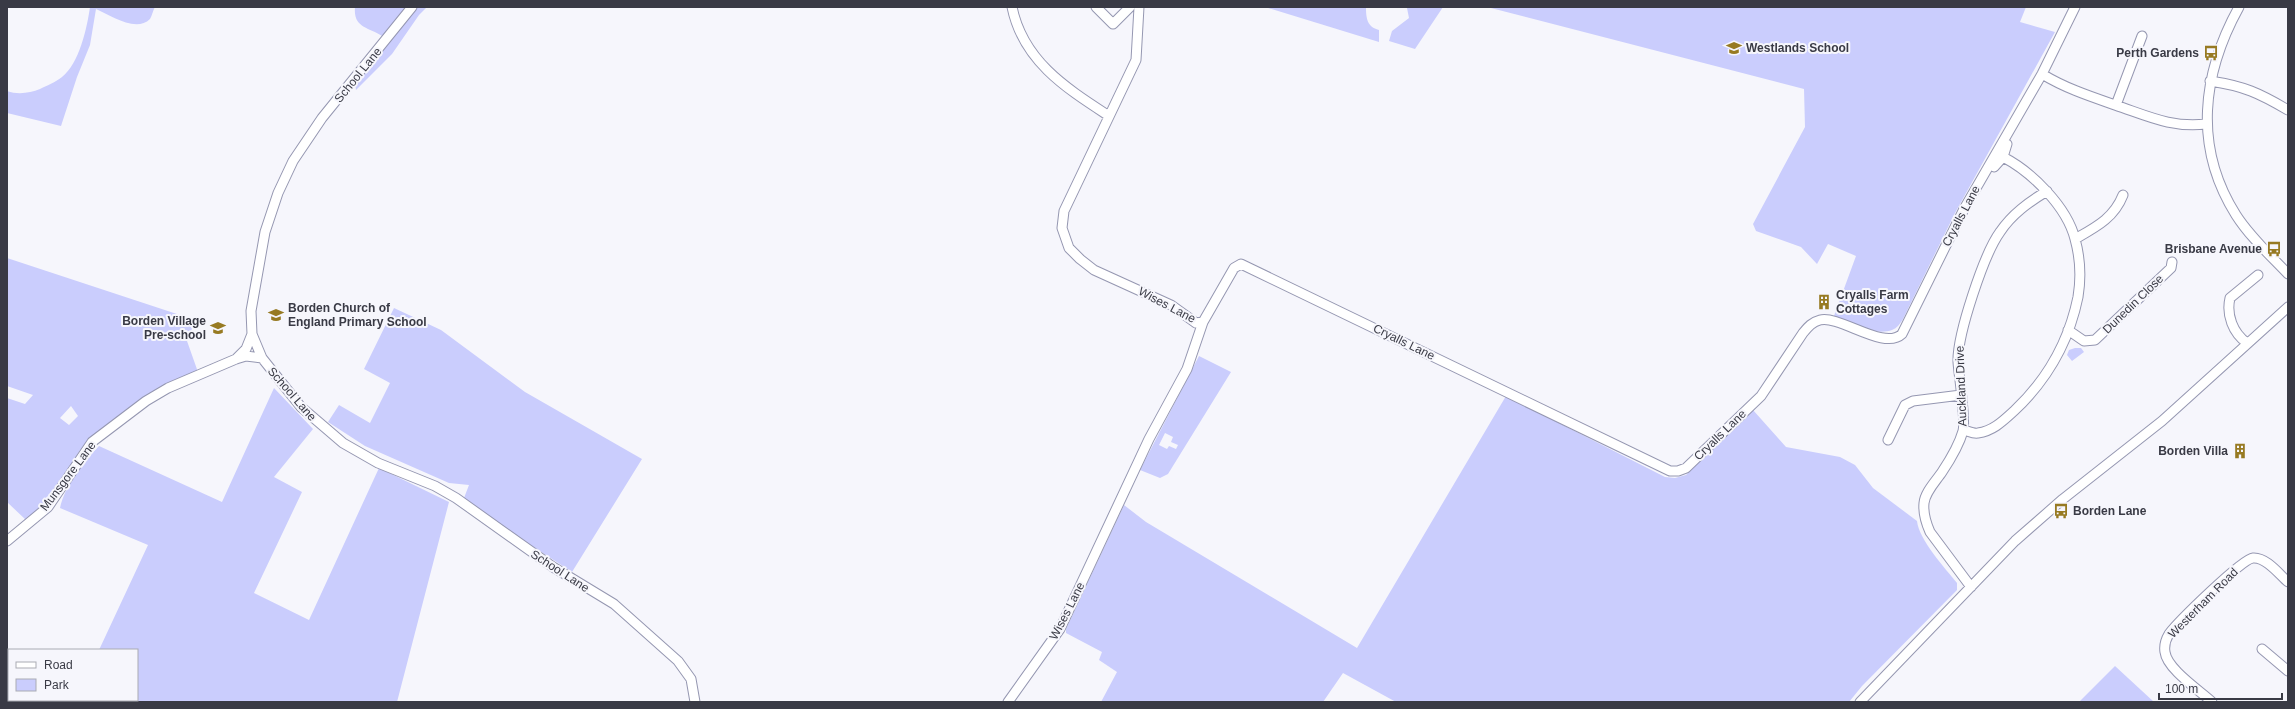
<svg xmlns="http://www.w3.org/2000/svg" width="2295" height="709" font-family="Helvetica,sans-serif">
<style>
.green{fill:#cacdfd;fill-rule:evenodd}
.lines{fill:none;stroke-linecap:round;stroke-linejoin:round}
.street-casing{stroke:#9597b1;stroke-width:11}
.street{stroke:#fff;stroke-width:9}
.labels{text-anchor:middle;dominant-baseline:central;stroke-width:4;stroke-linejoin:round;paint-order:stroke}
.poi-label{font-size:12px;font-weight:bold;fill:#393a45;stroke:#f6f6fc;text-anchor:start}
.street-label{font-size:12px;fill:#393a45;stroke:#f6f6fc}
</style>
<rect width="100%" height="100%" fill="#f6f6fc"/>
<path class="green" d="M90 7H155C153 10 152 16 150 19 136 33 110 15 96 9L90 45 77 77 61 126 7 113V91C18 95 30 93 40 89 46 86 56 82 62 77 79 64 87 28 90 7Z
M355 7H406L399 19 382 36C369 27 353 28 355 7Z
M417 7H427L419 15 392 54 356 90 355 83Z
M1265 7H1366C1366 18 1367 27 1379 30V42Z
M1404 7H1443L1415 49 1389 41 1392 31 1409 18 1407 8Z
M1487 7H2026L2020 22 2055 32 1955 213 1903 319C1900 324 1897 328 1892 330 1877 336 1846 325 1834 316L1856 256 1828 244 1817 264 1801 247 1756 231 1753 224 1805 127 1804 89Z
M7 258 183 316 195 321 187 341 199 375 156 392 80 450 49 503 26 520 7 502V398L25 404 33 395 7 386ZM71 406 78 416 69 425 60 418Z
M394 308 441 330 525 392 642 459 572 572 468 504 464 498 469 485 449 483 365 446 328 422 339 405 370 423 390 383 364 369Z
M2075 348H2081L2084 352 2072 361 2067 355 2069 350Z
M1199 356 1231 372 1168 474 1160 478 1140 470ZM1165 433 1173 437 1171 442 1178 445 1176 449 1169 446 1167 449 1159 445Z
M274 388 313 429 274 477 302 492 254 593 309 620 379 468 449 502 397 702H75L76 700H137V650H99L148 545 60 508C65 485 83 463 99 446L222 502Z
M1506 396 1665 477 1675 478 1686 475 1753 410 1786 447 1840 457 1855 465 1873 488 1917 521C1919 540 1945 568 1957 583V590L1862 686 1849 702H1396L1343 673 1323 702H1101L1117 672 1099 660 1102 652 1066 633V629L1124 505 1146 522 1357 648Z
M2115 666 2154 702H2079Z"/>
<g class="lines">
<g class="street-casing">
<path id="street" d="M412 7 322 118 293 161 278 193 265 232 251 311 252 334 262 358 301 407 343 443 378 463 435 486 456 498 553 567 614 604 678 661 691 679 695 702
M1012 7C1023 61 1066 88 1109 116
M1096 7 1113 24 1130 7
M2239 7C2202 74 2193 147 2236 215 2250 237 2270 255 2288 274
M2042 74C2065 88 2089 96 2115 105 2148 116 2171 128 2206 124
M2210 81C2244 86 2259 93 2288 110
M2116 105 2142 36
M1994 167 2003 157 2007 144
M2075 239C2096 227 2114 218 2123 195
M1203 322 1234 268 1241 264 1670 471H1678L1686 468 1761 396 1803 333C1808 327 1812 322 1820 320 1840 315 1884 351 1902 334L1964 209 2042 74 2075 7
M2068 330 2084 341 2095 340 2171 268 2172 262
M2247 343C2233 333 2226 315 2230 298L2258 275
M236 359 246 349 252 334
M1964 430C1968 431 1974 434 1978 433 1993 431 2003 421 2014 411 2047 380 2069 341 2078 297 2081 279 2080 257 2075 239 2067 207 2032 172 2003 157
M1888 440 1905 405 1913 401 1961 395
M7 541 48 507 92 442 146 401 168 388 236 359 246 356 262 358
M1971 587 1930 532C1926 523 1923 513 1924 503 1925 492 1936 481 1942 472 1950 460 1959 445 1963 431 1966 421 1959 376 1958 362 1957 335 1984 254 2000 232 2012 214 2029 202 2047 191
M2262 649 2288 671
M1008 702 1060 629 1149 439 1187 369 1203 322 1196 323 1171 305 1094 270 1080 259 1069 248 1062 228 1064 211 1136 60 1139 7
M1860 702 2015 541 2063 499 2162 421 2288 307
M2212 702C2199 690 2167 669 2165 652 2164 646 2166 639 2169 634 2178 622 2242 559 2253 558 2266 557 2279 574 2288 582"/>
</g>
<use href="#street" class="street"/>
</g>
<defs>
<g id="school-bare" transform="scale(1.2)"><path d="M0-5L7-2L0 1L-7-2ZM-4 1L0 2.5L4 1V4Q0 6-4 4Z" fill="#977a22" stroke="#f6f6fc" stroke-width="2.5" paint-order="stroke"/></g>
<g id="bus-bare" transform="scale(1.2)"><path d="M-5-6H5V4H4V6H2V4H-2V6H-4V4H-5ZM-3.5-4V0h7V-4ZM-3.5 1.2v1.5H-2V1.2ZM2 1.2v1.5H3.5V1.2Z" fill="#977a22" stroke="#f6f6fc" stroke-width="2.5" paint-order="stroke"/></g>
<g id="building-bare" transform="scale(1.2)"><path d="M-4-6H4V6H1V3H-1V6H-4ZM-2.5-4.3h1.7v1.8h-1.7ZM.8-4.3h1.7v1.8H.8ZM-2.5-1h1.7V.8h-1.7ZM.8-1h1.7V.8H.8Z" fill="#977a22" stroke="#f6f6fc" stroke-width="2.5" paint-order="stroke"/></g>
</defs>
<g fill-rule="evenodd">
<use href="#school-bare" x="1734" y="48"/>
<use href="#bus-bare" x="2211" y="53"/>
<use href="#bus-bare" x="2274" y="249"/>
<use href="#building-bare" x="1824" y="302"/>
<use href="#school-bare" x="276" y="315"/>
<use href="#school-bare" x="218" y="328"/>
<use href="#building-bare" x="2240" y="451"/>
<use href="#bus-bare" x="2061" y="511"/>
</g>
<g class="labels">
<g class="poi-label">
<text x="1746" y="48">Westlands School</text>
<text x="2199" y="53" text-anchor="end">Perth Gardens</text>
<text x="2262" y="249" text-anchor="end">Brisbane Avenue</text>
<text x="1836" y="295">Cryalls Farm<tspan x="1836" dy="14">Cottages</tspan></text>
<text x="288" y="308">Borden Church of<tspan x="288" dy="14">England Primary School</tspan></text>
<text x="206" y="321" text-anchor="end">Borden Village<tspan x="206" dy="14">Pre-school</tspan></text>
<text x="2228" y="451" text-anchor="end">Borden Villa</text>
<text x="2073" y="511">Borden Lane</text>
</g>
<g class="street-label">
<text transform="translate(358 75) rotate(-51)">School Lane</text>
<text transform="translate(1961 216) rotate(-62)">Cryalls Lane</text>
<text transform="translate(2133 304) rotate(-44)">Dunedin Close</text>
<text transform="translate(1167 305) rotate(28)">Wises Lane</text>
<text transform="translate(1404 342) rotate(26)">Cryalls Lane</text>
<text transform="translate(1961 386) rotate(-92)">Auckland Drive</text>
<text transform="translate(292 394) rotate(49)">School Lane</text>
<text transform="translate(1720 435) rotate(-44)">Cryalls Lane</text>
<text transform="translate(68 476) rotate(-53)">Munsgore Lane</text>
<text transform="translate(560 571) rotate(33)">School Lane</text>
<text transform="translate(2203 603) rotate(-45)">Westerham Road</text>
<text transform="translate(1067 611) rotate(-63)">Wises Lane</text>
</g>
</g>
<rect width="2295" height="709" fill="none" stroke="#393a45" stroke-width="16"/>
<rect x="8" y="649" width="130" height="52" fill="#f6f6fc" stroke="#aaabb3"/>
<rect x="16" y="662" width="20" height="6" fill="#ffffff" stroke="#aaabb3"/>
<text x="44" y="669" font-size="12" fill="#393a45">Road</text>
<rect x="16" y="679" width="20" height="12" fill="#cacdfd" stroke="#aaabb3"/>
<text x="44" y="689" font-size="12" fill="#393a45">Park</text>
<path d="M2159 693v6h123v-6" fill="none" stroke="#393a45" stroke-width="2"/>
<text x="2165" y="693" font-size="12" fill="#393a45" stroke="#f6f6fc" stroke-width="3" paint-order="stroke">100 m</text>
</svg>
